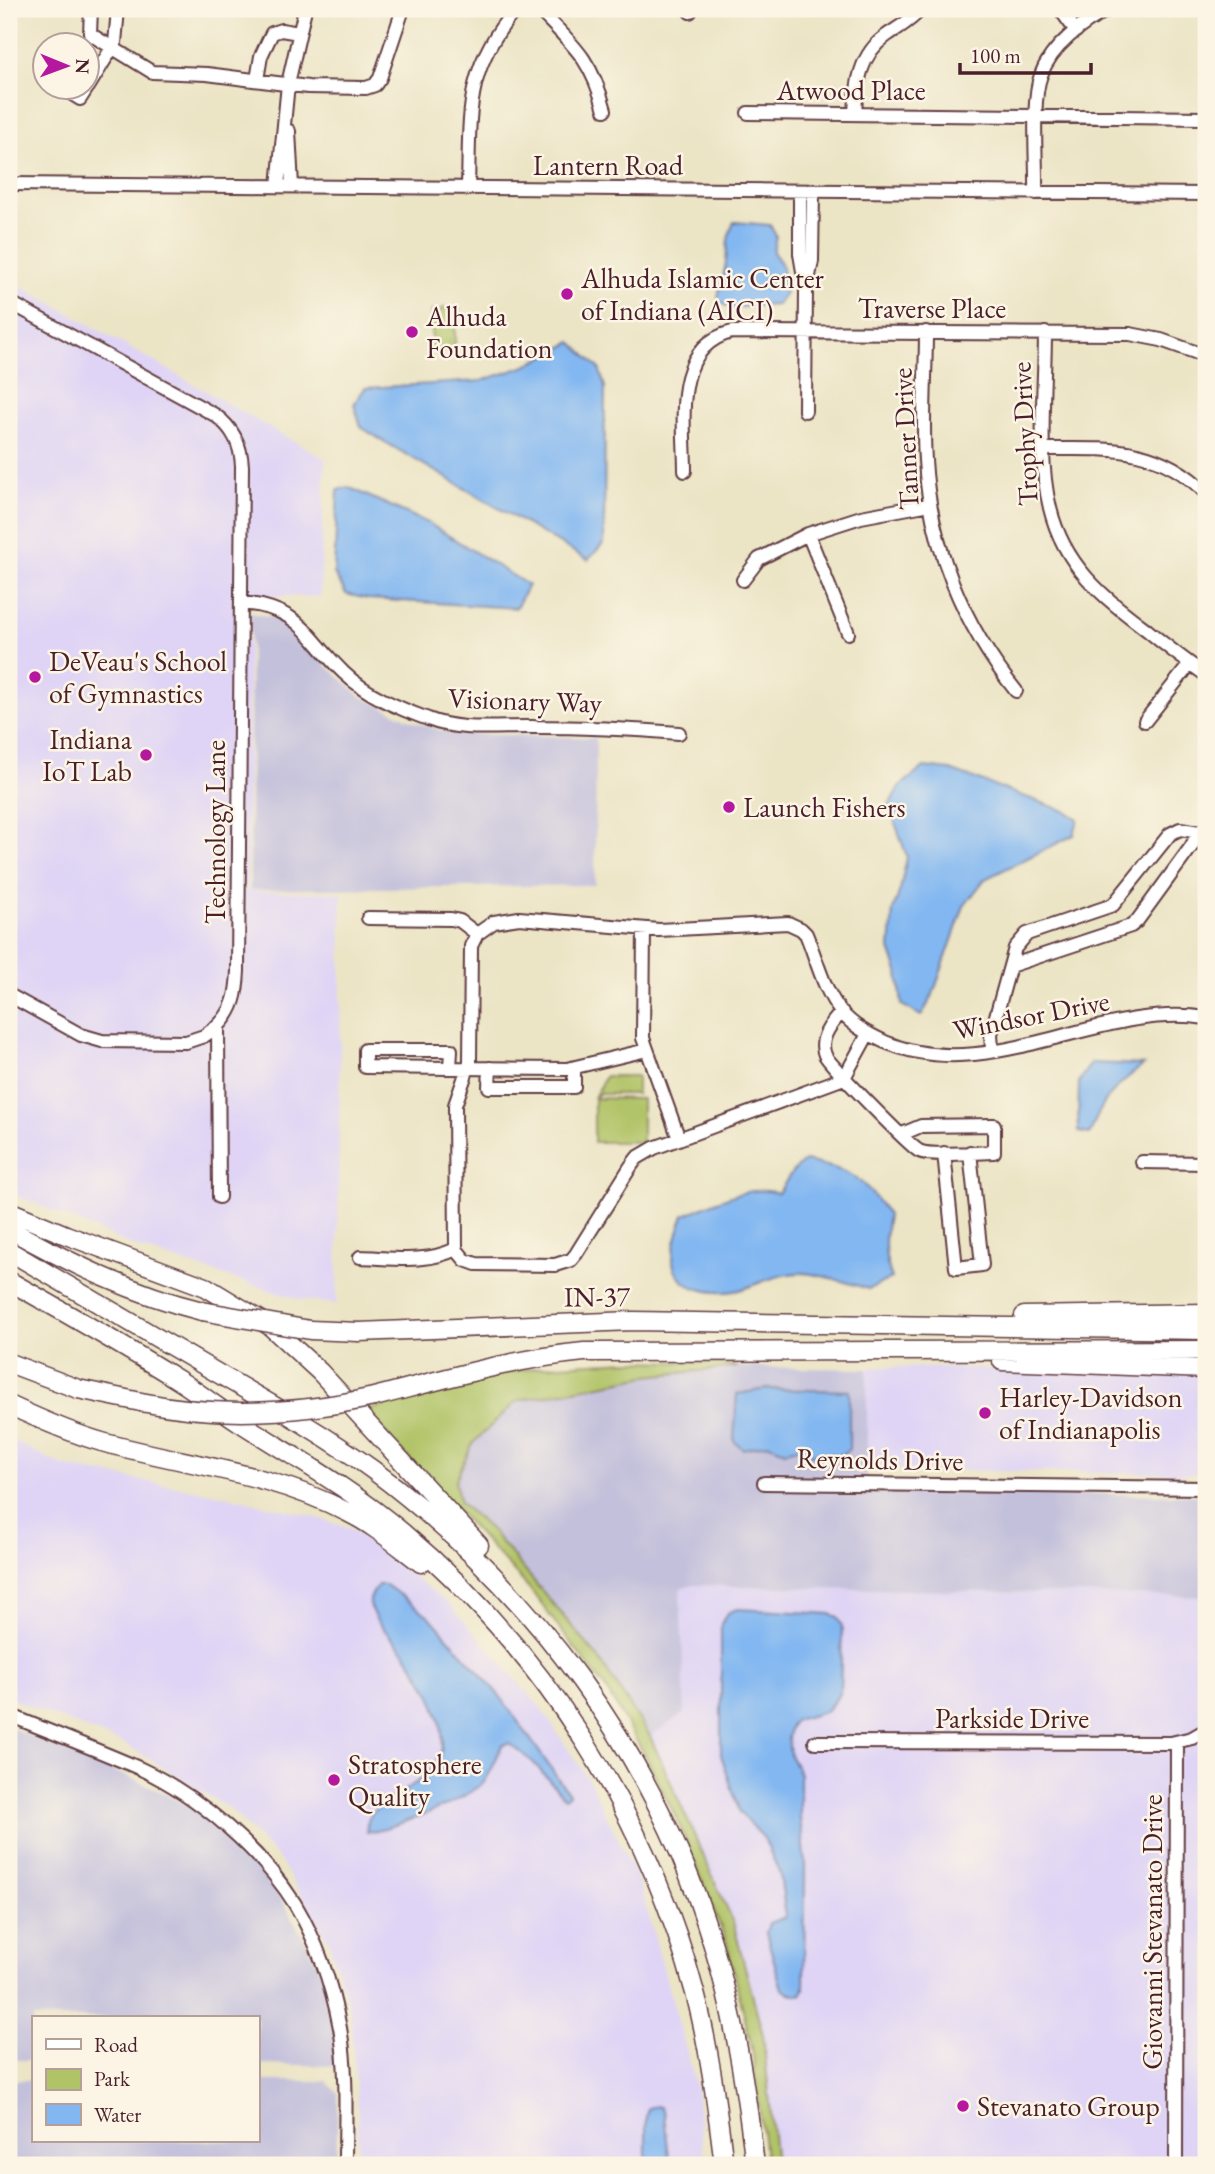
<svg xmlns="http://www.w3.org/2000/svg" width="1215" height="2174" font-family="'EB Garamond',serif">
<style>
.built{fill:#dfd4f5}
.industrial{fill:#c3c0db}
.green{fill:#b0c366;stroke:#7d7148;stroke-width:2}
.park{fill:url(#park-tufts);stroke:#7d7148;stroke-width:2}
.water{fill:#82b7f1;stroke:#666b8e;stroke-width:2}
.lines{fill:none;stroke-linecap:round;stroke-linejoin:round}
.minor-casing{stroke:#623d42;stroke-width:16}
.highway-casing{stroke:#623d42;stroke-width:21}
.minor{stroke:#fff;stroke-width:12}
.highway{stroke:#fff;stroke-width:18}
.highway-bridge-casing{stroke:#623d42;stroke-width:21;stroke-linecap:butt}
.highway-bridge{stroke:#fff;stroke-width:18}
.poi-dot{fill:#b5179e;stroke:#fcf5e5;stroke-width:2.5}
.labels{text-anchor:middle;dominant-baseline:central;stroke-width:5;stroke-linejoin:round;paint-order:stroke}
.street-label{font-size:28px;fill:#4a1f2b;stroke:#fcf5e5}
.poi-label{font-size:28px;fill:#4a1f2b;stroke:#fcf5e5;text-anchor:start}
</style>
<defs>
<pattern id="park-tufts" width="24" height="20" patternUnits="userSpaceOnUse" patternTransform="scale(1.75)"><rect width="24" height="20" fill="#b0c366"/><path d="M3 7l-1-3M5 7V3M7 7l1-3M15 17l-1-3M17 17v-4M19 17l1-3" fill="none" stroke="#99a759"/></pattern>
</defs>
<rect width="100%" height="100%" fill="#fcf5e5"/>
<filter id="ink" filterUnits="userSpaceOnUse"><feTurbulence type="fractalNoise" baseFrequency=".0143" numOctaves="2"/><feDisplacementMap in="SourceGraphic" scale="14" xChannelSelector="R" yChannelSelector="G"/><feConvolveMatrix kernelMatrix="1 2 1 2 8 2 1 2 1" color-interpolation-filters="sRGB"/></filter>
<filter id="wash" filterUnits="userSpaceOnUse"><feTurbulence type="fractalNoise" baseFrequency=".00686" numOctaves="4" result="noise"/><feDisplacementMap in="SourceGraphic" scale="28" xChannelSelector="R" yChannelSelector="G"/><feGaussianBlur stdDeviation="1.57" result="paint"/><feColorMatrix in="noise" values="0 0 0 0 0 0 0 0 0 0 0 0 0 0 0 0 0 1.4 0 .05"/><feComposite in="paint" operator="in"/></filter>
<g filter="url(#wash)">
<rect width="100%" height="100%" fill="#ebe4c5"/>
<path class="built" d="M9 279 325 459 320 597 249 595 247 891 342 893 337 1304 297 1299 138 1248 9 1192Z
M876 1367 1206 1371V1474L867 1469V1369Z
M9 1439 63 1466 221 1495 312 1516 353 1530 449 1604 540 1707 590 1782 639 1882 695 2081 705 2165H358V2109L350 2010 329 1942 280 1860 231 1810 125 1744 9 1698Z
M693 1585 1206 1597V2165H776L763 2035 733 1922 650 1736 685 1712 680 1589Z"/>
<path class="industrial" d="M251 613 291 621 325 665 362 697 415 722 450 733 596 738 595 885 250 890Z
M738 1367 867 1369V1492L1206 1495V1597L693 1585 680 1589 685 1713 650 1736 597 1656 489 1528 460 1503 455 1480 473 1443 517 1401 647 1376Z
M9 1727 152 1787 194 1809 232 1842 261 1871 287 1908 307 1944 325 1983 334 2030 336 2066 257 2064V2018H33V2060H9Z
M9 2080H33V2141H257V2081H326L338 2093 336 2165H9Z"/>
<path class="green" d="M594 1098 642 1099V1142H594Z
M630 1361 722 1363 738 1367 647 1376 517 1401 473 1443 455 1481 460 1503 489 1528 597 1656 650 1736 733 1922 763 2035 776 2165H766L752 2048 726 1940 679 1824 645 1755 606 1689 528 1587 365 1411C414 1397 462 1382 511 1372 550 1364 590 1363 630 1361Z"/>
<path class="park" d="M442 308 459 309V318H455V349H431L432 311H441Z
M605 1076H637V1094H601L595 1096Z"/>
<path class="water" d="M734 222 770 225 776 236 773 252 781 263 786 291 777 305C761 306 747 305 732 309L718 301C718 287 725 275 726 261 728 242 726 241 734 222Z
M572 342 599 368 605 387 604 543 588 560 378 438 361 427 354 404 365 388 481 381 526 366Z
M348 487 428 523 528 585 516 608 368 599 346 594 334 573 338 490Z
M924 767 950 770 1065 811 1078 819 1074 835 985 879 964 906 932 997 921 1016 902 1005 898 972 890 949 893 910 900 890 907 857 889 805 899 787Z
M1091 1063 1144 1065C1114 1087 1102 1099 1090 1134L1078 1132 1079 1081Z
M805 1161C852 1171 860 1175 888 1215 884 1238 883 1256 892 1278L869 1289C851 1284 819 1273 801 1273 779 1273 759 1284 739 1290 719 1295 681 1292 674 1267 670 1253 679 1229 684 1215 712 1204 748 1183 778 1193L793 1171Z
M766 1389 849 1391V1449L842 1454 803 1455 798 1448 785 1451 767 1444 743 1449 734 1441 737 1394Z
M378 1585H386L429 1616 500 1696 569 1794 565 1798 533 1762 509 1743 502 1745C497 1756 493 1769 486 1779 471 1800 393 1828 367 1832 360 1795 450 1791 442 1733 439 1704 421 1675 404 1652 393 1637 373 1623 370 1604 369 1597 374 1591 378 1585Z
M737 1609 831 1614 837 1617 842 1626 840 1694 825 1712 795 1720 790 1727 788 1737 790 1755 800 1774V1818L805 1865 804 1989 801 1995 789 1993 782 1989 766 1933 769 1923 786 1917 780 1874 764 1838 740 1813 721 1755V1624L727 1613Z
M657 2106 661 2108 664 2115 670 2165H646V2115L648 2108Z"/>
</g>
<g filter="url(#ink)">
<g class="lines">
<g class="minor-casing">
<path id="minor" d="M91 9 90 34 152 72 207 74 308 87 366 88 375 85 380 78 403 9
M538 9C574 46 591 58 605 110
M689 9 690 12
M1060 9 1076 31
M257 80 261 56 272 33 281 30 299 33
M88 87 115 43 118 9
M62 88 80 99 87 88
M748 113 1206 118
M855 114C856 85 860 54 886 36 899 27 911 21 921 9
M289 131 292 186
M9 184 1206 194
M278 186 288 84 305 9
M468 189C470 114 464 69 516 9
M800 191V254L806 289 805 411
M1036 193C1037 162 1031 101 1041 75 1051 46 1083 23 1109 9
M807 286 812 261 813 191
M9 302 215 415C233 428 241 444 242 466L238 971C237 994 234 1010 218 1026L219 1197
M926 332C926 375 922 418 925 460 930 545 963 625 1016 691
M1045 333C1045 387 1037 456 1050 508 1064 566 1102 596 1147 630 1166 646 1186 661 1206 675
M1044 449C1108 449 1157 444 1206 493
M685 471C685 423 671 347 732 332L1130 334 1161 340 1206 356
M808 534 848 633
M743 580 759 559 808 534 861 517 930 504
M241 603C302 608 305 636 344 673 367 695 398 708 428 719 460 732 500 726 534 727 582 727 630 729 679 733
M1145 721 1190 664
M368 918 451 919 460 921 477 934 494 922 519 918 659 930 788 923 801 929 806 934C817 960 823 989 841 1012 853 1026 868 1034 885 1042 990 1087 1099 1001 1206 1018
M644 929 643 1038 679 1139
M1010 966 1015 948 1027 934 1113 905 1170 834 1180 829 1206 833
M9 995 81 1035 102 1041 186 1042 204 1036 218 1026
M842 1012C831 1023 818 1039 825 1055 828 1063 910 1146 919 1151 931 1157 979 1152 994 1152V1125L921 1126 902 1134
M365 1050H451L450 1068 365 1067Z
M992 1050 991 1034 1010 966 1131 926 1137 921 1191 847 1200 831
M450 1068 567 1069 647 1050
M490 1068 489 1087H574V1068
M944 1153 956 1268 982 1265 970 1152
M1142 1162 1206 1163
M456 1249 455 1105 470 1062 471 946 477 934
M360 1257C393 1258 425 1264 456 1249L465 1260 476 1264 555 1265 571 1260 576 1254 631 1166 637 1158 654 1148 844 1078 868 1034
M764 1483 1206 1488
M9 1715C53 1733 98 1750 141 1769 199 1796 261 1850 295 1904 317 1941 332 1986 340 2028 348 2073 345 2120 345 2165
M815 1742 1171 1743 1192 1738 1206 1730
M1176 2165 1177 1742"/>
</g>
<g class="highway-casing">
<path id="highway" d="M9 1211 66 1235 206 1287 270 1326 320 1372 479 1545
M9 1229C70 1263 133 1294 202 1311
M9 1251C79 1292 149 1333 219 1374 271 1404 324 1434 373 1470 531 1588 656 1755 713 1945 735 2017 746 2090 755 2165
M9 1281C66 1313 124 1346 180 1381 202 1395 222 1411 244 1425 299 1460 354 1491 403 1533 545 1653 647 1815 695 1993 710 2050 717 2108 724 2165
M1024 1316 1206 1313
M359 1332 633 1321 1206 1330
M1002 1361 1206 1369
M9 1363 78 1389 141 1402
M374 1397C444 1379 512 1359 584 1352L1206 1350
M9 1405C39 1419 70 1433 102 1442 185 1465 270 1472 347 1512 374 1525 397 1545 421 1563"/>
</g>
<use href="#minor" class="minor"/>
<use href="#highway" class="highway"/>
<g class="highway-bridge-casing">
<path id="highway-bridge" d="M202 1311 310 1330 359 1332
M141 1402C220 1418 296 1414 374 1397"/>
</g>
<use href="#highway-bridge" class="highway-bridge"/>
</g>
</g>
<g class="poi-dot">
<circle cx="567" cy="294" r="7"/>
<circle cx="412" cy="332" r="7"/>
<circle cx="35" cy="677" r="7"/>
<circle cx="146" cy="755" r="7"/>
<circle cx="729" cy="807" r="7"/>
<circle cx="985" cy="1413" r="7"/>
<circle cx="334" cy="1780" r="7"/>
<circle cx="963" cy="2106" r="7"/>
</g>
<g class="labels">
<g class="street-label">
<text x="851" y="90">Atwood Place</text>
<text x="608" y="165">Lantern Road</text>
<text x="932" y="308">Traverse Place</text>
<text transform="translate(1024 434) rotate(-93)">Trophy Drive</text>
<text transform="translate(905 439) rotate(-93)">Tanner Drive</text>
<text transform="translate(525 700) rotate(2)">Visionary Way</text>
<text transform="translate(215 832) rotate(-90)">Technology Lane</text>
<text transform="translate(1031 1015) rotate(-11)">Windsor Drive</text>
<text transform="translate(597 1296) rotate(-1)">IN-37</text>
<text transform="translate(880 1459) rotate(1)">Reynolds Drive</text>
<text x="1012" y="1718">Parkside Drive</text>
<text transform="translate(1152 1932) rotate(-90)">Giovanni Stevanato Drive</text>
</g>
<g class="poi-label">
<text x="581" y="278">Alhuda Islamic Center<tspan x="581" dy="32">of Indiana (AICI)</tspan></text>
<text x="426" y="316">Alhuda<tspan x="426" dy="32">Foundation</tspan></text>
<text x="49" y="661">DeVeau's School<tspan x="49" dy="32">of Gymnastics</tspan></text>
<text x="132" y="739" text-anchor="end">Indiana<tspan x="132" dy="32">IoT Lab</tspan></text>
<text x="743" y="807">Launch Fishers</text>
<text x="999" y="1397">Harley-Davidson<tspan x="999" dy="32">of Indianapolis</tspan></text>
<text x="348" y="1764">Stratosphere<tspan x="348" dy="32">Quality</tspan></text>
<text x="977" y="2106">Stevanato Group</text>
</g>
</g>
<rect width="1215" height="2174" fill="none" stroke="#fcf5e5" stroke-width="35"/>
<rect x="32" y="2016" width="228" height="126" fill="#fcf5e5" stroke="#b59f9b" stroke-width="2"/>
<rect x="46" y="2039" width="35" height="10" fill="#ffffff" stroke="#b59f9b" stroke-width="2"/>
<text x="94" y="2052" font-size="21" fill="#4a1f2b">Road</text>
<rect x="46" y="2069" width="35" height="21" fill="#b0c366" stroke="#b59f9b" stroke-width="2"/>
<text x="94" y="2086" font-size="21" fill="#4a1f2b">Park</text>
<rect x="46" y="2104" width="35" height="21" fill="#82b7f1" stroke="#b59f9b" stroke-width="2"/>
<text x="94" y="2122" font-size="21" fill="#4a1f2b">Water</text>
<g transform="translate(66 66) rotate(91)"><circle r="33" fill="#fcf5e5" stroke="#b59f9b" stroke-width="2"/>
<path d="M0-5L12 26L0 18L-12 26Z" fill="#b5179e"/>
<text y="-10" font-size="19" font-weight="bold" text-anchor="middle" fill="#4a1f2b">N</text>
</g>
<path d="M960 63v10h131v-10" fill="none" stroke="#4a1f2b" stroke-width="3.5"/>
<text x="970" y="63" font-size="21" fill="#4a1f2b" stroke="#fcf5e5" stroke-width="5" paint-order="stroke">100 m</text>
</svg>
